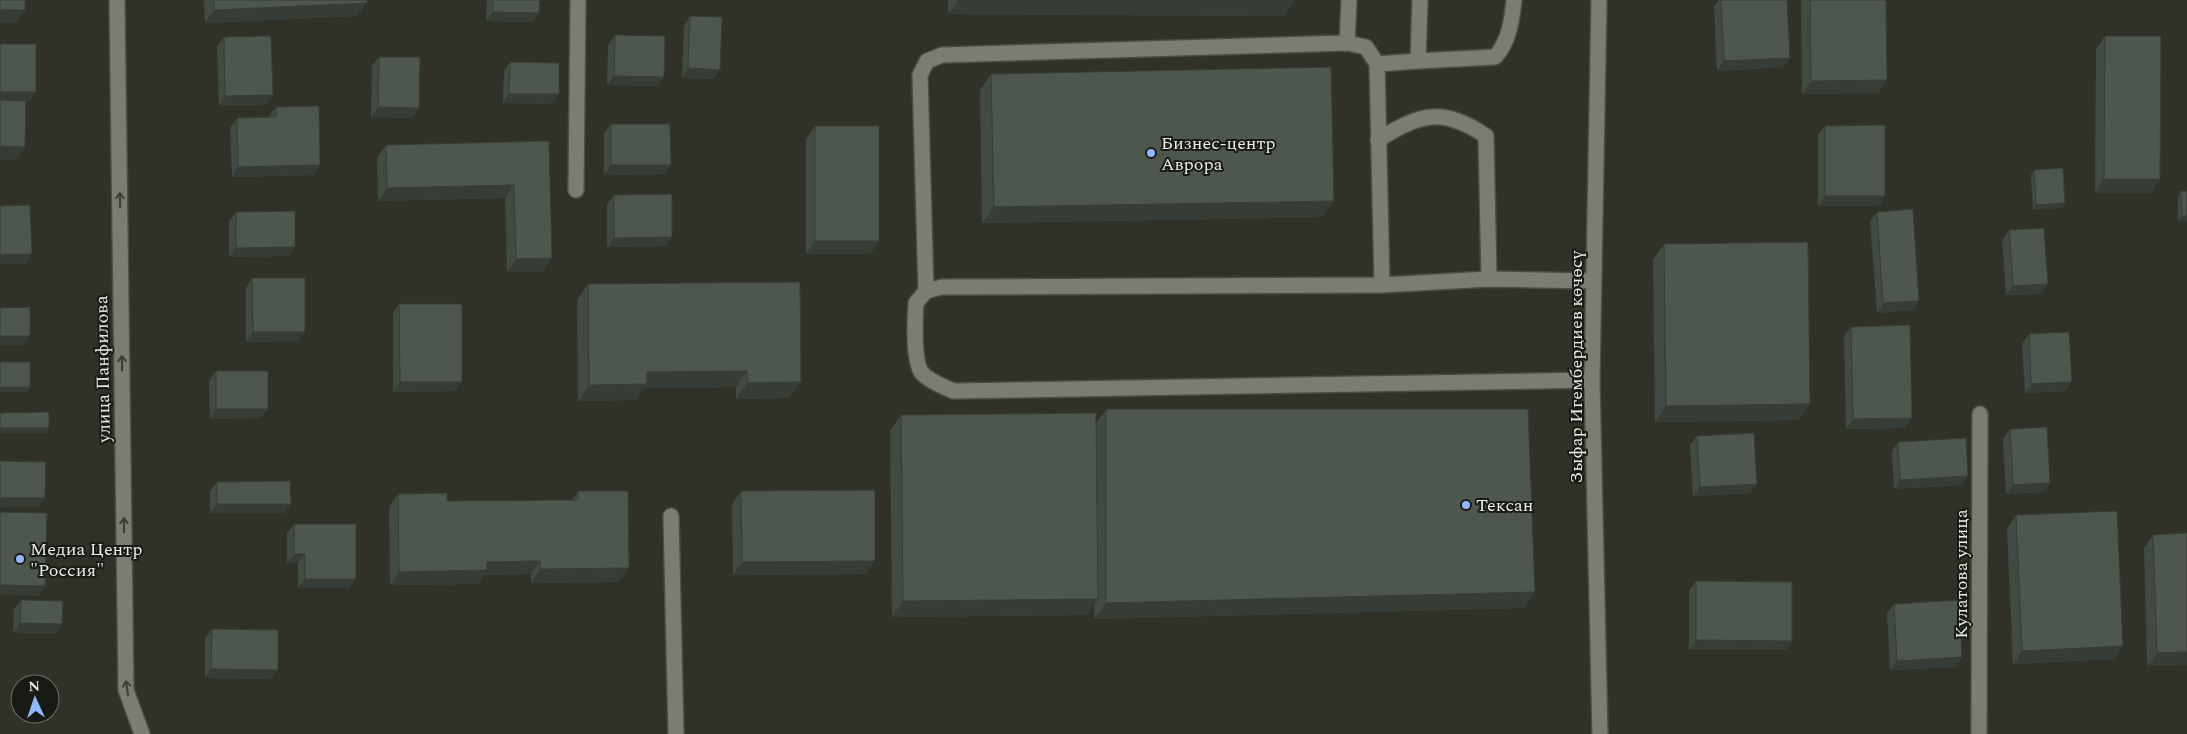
<svg xmlns="http://www.w3.org/2000/svg" width="2187" height="734" font-family="Spectral,serif">
<style>
.lines{fill:none;stroke-linecap:round;stroke-linejoin:round}
.minor-casing{stroke:#4b4d44;stroke-width:18}
.minor{stroke:#7a7e72;stroke-width:15}
.wall{fill:#424b43}
.shaded-wall{fill:#363d37}
.building{fill:#4d574e;stroke:#363d37}
.oneway{stroke:#3a3d36}
.poi-dot{fill:#92b7fd;stroke:#181a15;stroke-width:2}
.labels{text-anchor:middle;dominant-baseline:central;stroke-width:4;stroke-linejoin:round;paint-order:stroke}
.poi-label{font-size:18px;fill:#ebede6;stroke:#181a15;text-anchor:start}
.street-label{font-size:18px;fill:#ebede6;stroke:#181a15}
</style>
<rect width="100%" height="100%" fill="#303228"/>
<g class="lines">
<g class="minor-casing">
<path id="minor" d="M117 0 126 690 142 734
M1599 0 1592 380 1600 734
M1347 43 1349 0
M1418 61 1495 57C1509 42 1512 20 1514 0
M1377 64 1418 61 1420 0
M1378 140C1421 113 1442 107 1486 136L1489 279 1382 285
M576 190 578 0
M1489 279 1594 281
M926 291 920 75 927 61 942 55 1347 43 1366 47 1377 64 1382 285 942 287 926 291 916 303C915 318 913 362 922 373 930 382 943 386 953 391L1592 380
M671 516 676 734
M1979 734 1980 414"/>
</g>
<use href="#minor" class="minor"/>
</g>
<path class="wall" d="M204 0H367L357 16 205 23Z
M487 0H540L533 22 486 21Z
M948 0H1295L1284 16 948 14Z
M1719 0H1787L1790 58 1783 67 1717 71 1714 7Z
M1801 0H1886L1887 80 1878 93 1802 94Z
M690 16 713 79 682 78 684 26Z
M615 35 664 77 657 86 607 85 608 45Z
M2105 36 2160 179 2151 193H2095L2096 49Z
M224 37 266 105 219 106 217 47Z
M379 57 419 108 412 118 371 117 372 66Z
M510 62 552 104 503 103 504 71Z
M991 74 1334 201 1322 217 982 223 980 90Z
M276 107 314 175 232 177 230 128 237 118H269V116Z
M611 124 671 165 664 174 604 175V133Z
M815 126 879 241 870 254H806V139Z
M1825 126 1879 206H1818V135Z
M549 141 552 258 542 272H507L505 198 378 201 377 158 386 145Z
M2034 170 2062 208 2033 210 2031 175Z
M2181 191H2187V221H2178V196Z
M614 195 672 237 665 246 607 247V204Z
M236 212 295 247 288 256 229 257V221Z
M1877 212 1919 301 1913 310 1877 313 1870 221Z
M2009 230 2041 294 2006 295 2002 240Z
M1664 244 1799 420 1655 422 1653 260Z
M252 278 298 341 246 342V288Z
M800 282 789 398 736 399V387L644 388 636 400 578 401 577 300 588 284Z
M399 304 455 391 393 392V313Z
M1851 327 1912 418 1905 428 1846 429 1844 336Z
M2029 334 2065 391 2025 393 2022 343Z
M216 371 261 418 210 419 209 381Z
M1106 409 1535 592 1524 608 1094 619V604L1087 615 892 617 890 431 901 415 1097 422Z
M2010 429 2044 492 2006 494 2003 439Z
M1697 436 1750 493 1693 496 1690 445Z
M1898 442 1968 476 1961 485 1894 489 1892 451Z
M217 482 291 504 284 513H210V491Z
M578 491 619 582 531 583V574L484 575 478 584 390 585 389 507 398 494 447 501 572 500Z
M741 491 866 574 733 575 732 504Z
M2016 515 2123 646 2114 659 2013 664 2007 529Z
M294 524 349 588H298V563H287V533Z
M2187 533V665L2147 666 2144 548 2153 535Z
M1696 581 1792 641 1786 650H1689V591Z
M21 600 55 634 13 633 14 609Z
M1894 604 1956 667 1890 670 1887 613Z
M212 629 278 670 271 679 205 678V638Z"/>
<path class="shaded-wall" d="M958 0H1295L1284 16 948 14Z
M367 3 357 16 205 23 214 10Z
M0 10H25L16 23H0Z
M493 12 539 13 533 22 486 21Z
M1790 58 1783 67 1717 71 1724 61Z
M688 68 720 70 713 79 682 78Z
M614 76 664 77 657 86 607 85Z
M1887 80 1878 93 1802 94 1811 81Z
M0 92H36L30 101 0 102Z
M509 94H559L552 104 503 103Z
M273 95 266 105 219 106 225 96Z
M378 107 419 108 412 118 371 117Z
M0 146 25 147 16 160H0Z
M320 165 314 175 232 177 238 167Z
M611 165H671L664 174 604 175Z
M2104 179H2160L2151 193H2095Z
M514 185 505 198 378 201 387 188Z
M1825 196H1885L1879 206H1818Z
M1334 201 1322 217 982 223 994 207Z
M2065 203 2062 208 2033 210 2036 205Z
M2182 216H2187V221H2178Z
M672 237 665 246 607 247 614 238Z
M815 241H879L870 254H806Z
M295 247 288 256 229 257 236 248Z
M32 254 26 264H0V255Z
M552 258 542 272H507L516 259Z
M2048 284 2041 294 2006 295 2013 286Z
M1919 301 1913 310 1877 313 1883 303Z
M253 332H305L298 341 246 342Z
M0 336H30L23 345H0Z
M747 371 736 387 644 388 636 400 578 401 589 385 647 372Z
M400 382H462L455 391 393 392Z
M801 382 789 398 736 399 747 383Z
M2072 382 2065 391 2025 393 2031 384Z
M0 387H30L27 392H0Z
M1810 404 1799 420 1655 422 1666 406Z
M216 409H268L261 418 210 419Z
M1912 418 1905 428 1846 429 1853 419Z
M0 428H49L46 433H0Z
M1968 476 1961 485 1894 489 1900 480Z
M2050 483 2044 492 2006 494 2013 485Z
M1757 484 1750 493 1693 496 1700 487Z
M0 498H45L38 507H0Z
M217 504H291L284 513H210Z
M294 554H305L298 563H287Z
M540 561 531 574 484 575 478 584 390 585 399 572 487 562Z
M875 561 866 574 733 575 742 562Z
M629 568 619 582 531 583 540 569Z
M305 579H356L349 588H298Z
M0 585 45 586 39 596 0 595Z
M1535 592 1524 608 1094 619 1106 603Z
M1098 599 1087 615 892 617 903 601Z
M20 623 62 624 55 634 13 633Z
M1696 640 1792 641 1786 650H1689Z
M2123 646 2114 659 2013 664 2022 651Z
M2187 652V665L2147 666 2157 653Z
M1962 657 1956 667 1890 670 1897 661Z
M211 669 278 670 271 679 205 678Z"/>
<path class="building" d="M0 0H25V10H0Z
M214 0H367V3L214 10Z
M493 0H540L539 13 493 12Z
M1721 0H1787L1790 58 1724 61Z
M1810 0H1886L1887 80 1811 81Z
M690 16 722 17 720 70 688 68Z
M615 35 665 36 664 77 614 76Z
M271 36 273 95 225 96 224 37Z
M2105 36H2161L2160 179H2104Z
M0 44H36V92H0Z
M379 57H420L419 108 378 107Z
M510 62 559 63V94H509Z
M1331 67 1334 201 994 207 991 74Z
M0 100 26 101 25 147 0 146Z
M319 106 320 165 238 167 237 118 276 117V107Z
M611 124H670L671 165H611Z
M1885 125V196H1825V126Z
M815 126H879V241H815Z
M549 141 552 258 516 259 514 185 387 188 386 145Z
M2063 168 2065 203 2036 205 2034 170Z
M2181 191H2187V216H2182Z
M672 194V237L614 238V195Z
M30 205 32 254 0 255V206Z
M1913 209 1919 301 1883 303 1877 212Z
M295 211V247L236 248V212Z
M2044 228 2048 284 2013 286 2009 230Z
M1808 242 1810 404 1666 406 1664 244Z
M252 278H305V332H253Z
M800 282 801 382 747 383V371L647 372V384L589 385 588 284Z
M399 304H462V382H400Z
M30 307V336H0V308Z
M1910 325 1912 418 1853 419 1851 327Z
M2069 332 2072 382 2031 384 2029 334Z
M0 362H30V387H0Z
M216 371H268V409H216Z
M1106 409H1528L1535 592 1106 603Z
M49 412V428H0V413Z
M1096 413 1098 599 903 601 901 415Z
M2047 427 2050 483 2013 485 2010 429Z
M1754 433 1757 484 1700 487 1697 436Z
M1966 438 1968 476 1900 480 1898 442Z
M0 461 46 462 45 498H0Z
M290 481 291 504H217V482Z
M875 490V561L742 562 741 491Z
M578 491H628L629 568 540 569V561L487 562V570L399 572 398 494 447 493V501L578 500Z
M2117 511 2123 646 2022 651 2016 515Z
M0 512 47 513 45 586 0 585Z
M294 524H356V579H305V554H294Z
M2187 533V652L2157 653 2153 535Z
M1696 581 1792 582V641L1696 640Z
M21 600 63 601 62 624 20 623Z
M1959 600 1962 657 1897 661 1894 604Z
M212 629 278 630V670L211 669Z"/>
<defs><path id="oneway-shaft" d="M-6 0H5M1.5-3L5.5 0L1.5 3" fill="none" stroke-width="1.6" stroke-linecap="round" stroke-linejoin="round" transform="scale(1.25)"/></defs>
<g class="oneway">
<use href="#oneway-shaft" transform="translate(120 200) rotate(-91)"/>
<use href="#oneway-shaft" transform="translate(122 363) rotate(-91)"/>
<use href="#oneway-shaft" transform="translate(124 525) rotate(-91)"/>
<use href="#oneway-shaft" transform="translate(127 688) rotate(-98)"/>
</g>
<g class="poi-dot">
<circle cx="1151" cy="153" r="5"/>
<circle cx="1466" cy="505" r="5"/>
<circle cx="20" cy="559" r="5"/>
</g>
<g class="labels">
<g class="poi-label">
<text x="1161" y="143">Бизнес-центр<tspan x="1161" dy="21">Аврора</tspan></text>
<text x="1476" y="505">Тексан</text>
<text x="30" y="549">Медиа Центр<tspan x="30" dy="21">"Россия"</tspan></text>
</g>
<g class="street-label">
<text transform="translate(1576 367) rotate(-90)">Зыфар Игембердиев көчөсү</text>
<text transform="translate(103 369) rotate(-91)">улица Панфилова</text>
<text transform="translate(1961 574) rotate(-90)">Кулатова улица</text>
</g>
</g>
<g transform="translate(35 699) rotate(357)"><circle r="24" fill="#181a15" stroke="#6c6e69"/>
<path d="M0-4L9 19L0 12L-9 19Z" fill="#92b7fd"/>
<text y="-8" font-size="14" font-weight="bold" text-anchor="middle" fill="#ebede6">N</text>
</g>
</svg>
